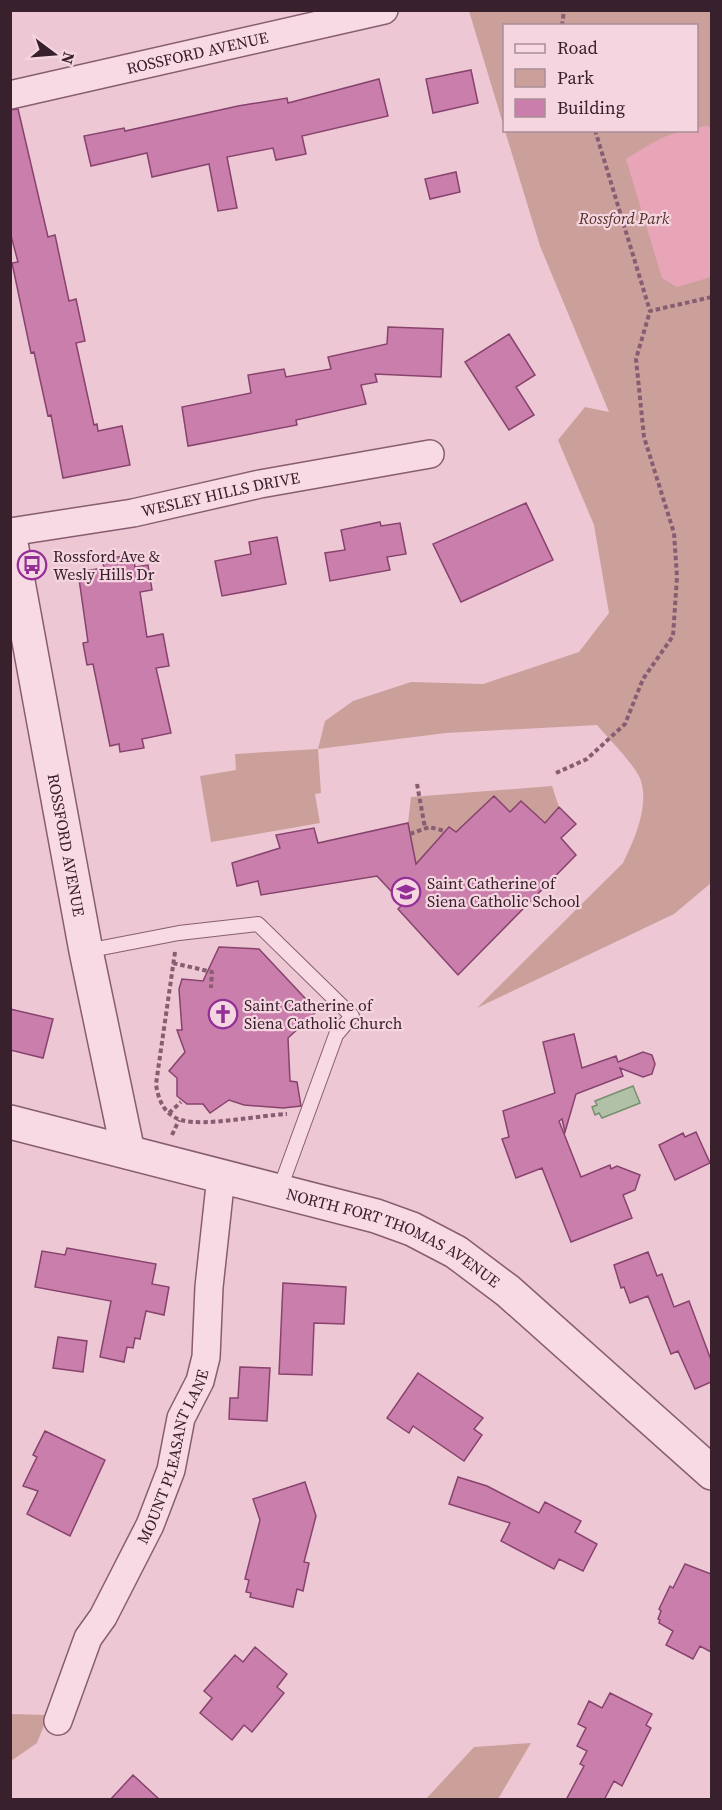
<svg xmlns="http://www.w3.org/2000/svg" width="722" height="1810" font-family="'Source Serif 4',serif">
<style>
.green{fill:#cba09b}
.sand{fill:#e8a5b8}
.water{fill:#b0c1a8;stroke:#77906f;stroke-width:1.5}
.building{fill:#ca7eac;stroke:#87436d;stroke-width:1.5}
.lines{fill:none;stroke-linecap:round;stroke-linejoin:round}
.service-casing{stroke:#885d72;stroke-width:16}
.minor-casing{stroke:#885d72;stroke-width:30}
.tertiary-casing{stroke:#885d72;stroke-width:36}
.path{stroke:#885d72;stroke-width:4;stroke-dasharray:4.5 3;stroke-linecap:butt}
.service{stroke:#f8dae4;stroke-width:14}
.minor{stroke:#f8dae4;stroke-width:27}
.tertiary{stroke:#f8dae4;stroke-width:33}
.labels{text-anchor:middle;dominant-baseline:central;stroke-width:4.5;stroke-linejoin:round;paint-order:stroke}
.street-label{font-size:16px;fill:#39202d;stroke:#f5d6e0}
.park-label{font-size:16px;font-style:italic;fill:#553227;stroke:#f5d6e0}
.poi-label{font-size:16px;fill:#39202d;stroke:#f5d6e0;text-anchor:start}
</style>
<rect width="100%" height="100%" fill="#edc7d3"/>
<path class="green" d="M469 11H711V883L674 914 477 1008 623 863C634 841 649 807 641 781 637 767 607 737 597 725L446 733 318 749 321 793 315 794 320 823 211 842 200 776 236 770 235 754 318 749 325 721 353 701 411 682 483 684 579 652 609 613 594 525 558 440 585 407 609 412 540 246 505 131 696 130V26H504V127Z
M552 786 559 807 545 823 521 801 510 812 456 832 449 827 426 852 417 869 408 823 411 797Z
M11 1714 48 1715 37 1743 11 1761Z
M531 1743 498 1799H426L474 1747Z"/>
<path class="sand" d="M704 126 711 127V277L677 287 662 278 626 159C649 145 669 130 696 130L697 128Z"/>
<path class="water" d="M633 1086 640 1103 602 1118 599 1113 595 1115 592 1107 597 1105 595 1101Z"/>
<path class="building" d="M471 70 478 103 433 113 426 79Z
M379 79 388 116 302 136 306 154 276 160 273 148 227 157 237 208 218 211 209 164 152 177 147 153 91 166 84 136 124 128 125 131 238 106 287 98 288 103Z
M18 109 48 237 55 235 69 301 76 299 85 341 76 343 94 425 97 424 98 431 122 426 130 465 63 478 51 415 48 416 34 352 31 353 12 263 18 262 10 232V110Z
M456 172 460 192 430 199 425 179Z
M388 327 443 329 441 377 375 374 377 382 361 385 366 404 296 420 297 425 188 446 182 407 251 393 248 375 284 369 286 377 331 369 328 357 387 344Z
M509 334 535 375 516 387 534 415 509 430 465 362Z
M526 503 553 560 461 602 433 544Z
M380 522 381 526 400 523 406 554 387 557 390 570 330 581 325 553 345 550 341 530Z
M277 537 286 584 222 596 215 561 251 554 249 542Z
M133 555 135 567 148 565 152 590 140 592 147 637 163 634 169 666 156 668 171 733 142 739 144 748 120 752 119 744 110 746 93 664 87 665 83 643 88 642 78 572 104 568 102 559Z
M494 796 510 812 521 801 545 823 559 807 576 824 561 838 576 855 458 975 398 909 403 904 377 876 261 895 258 881 237 886 232 863 280 848 276 835 314 828 318 843 408 823 416 864 449 827 456 832Z
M219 947 259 949 317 1011 288 1038 290 1081 297 1082 301 1106 283 1108 244 1105 229 1100 210 1113 203 1104H187L177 1096V1078L169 1071 185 1052 177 1030H182L179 989 182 979 203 981Z
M10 1009 53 1019 43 1058 10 1050Z
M574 1034 582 1068 616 1056 618 1062 643 1052 652 1055 655 1064 652 1074 643 1077 620 1068 623 1076 576 1094 565 1132 562 1119 559 1121 581 1177 610 1165 611 1169 617 1166 640 1175 635 1190 623 1195 632 1218 571 1242 542 1168 516 1178 502 1139 509 1137 503 1111 555 1093 543 1042Z
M696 1132 710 1163 675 1180 659 1145 683 1133 685 1137Z
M67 1248 156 1264 152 1284 169 1287 164 1315 146 1311 140 1339 135 1338 133 1348 127 1347 124 1362 100 1357 111 1301 35 1287 42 1251 65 1255Z
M648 1252 657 1276 662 1274 674 1307 689 1301 711 1360V1382L695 1389 678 1351 671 1354 648 1296 630 1303 624 1287 621 1288 614 1265Z
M283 1283 346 1287 344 1324 314 1323 312 1375 279 1374Z
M58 1337 87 1341 83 1372 53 1368Z
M240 1367 270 1368 267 1421 229 1419 230 1398H238Z
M418 1373 483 1418 474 1429 482 1435 464 1461 413 1426 409 1433 387 1418Z
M45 1431 105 1460 70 1536 27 1514 38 1491 23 1486 37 1457 33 1455Z
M458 1477 487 1486 539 1513 545 1502 581 1521 575 1532 597 1544 583 1571 559 1559 554 1569 501 1541 510 1523 449 1504Z
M305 1482 316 1516 304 1562 309 1563 303 1591 297 1589 293 1607 250 1597 251 1593 246 1592 249 1580 245 1579 260 1520 253 1499Z
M685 1564 711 1574V1652L700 1646 693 1659 666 1645 673 1631 659 1623 660 1620 658 1619 661 1611 659 1609 670 1586 673 1588Z
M255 1647 287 1674 277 1687 284 1693 252 1732 244 1725 232 1740 200 1713 212 1698 204 1691 235 1655 243 1662Z
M610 1693 652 1714 646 1725 651 1728 622 1786 614 1781 604 1800H566L584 1766 580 1764 587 1751 577 1746 586 1728 578 1724 589 1701 602 1708Z
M133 1775 160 1800H110Z"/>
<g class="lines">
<g class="service-casing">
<path id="service" d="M86 951 179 933 258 924 352 1016 336 1035 279 1191"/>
</g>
<g class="minor-casing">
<g id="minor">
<path id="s1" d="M10 95 384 10"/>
<path id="s2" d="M10 532 133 513 260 484 430 454"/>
<path id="s3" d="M58 1721 88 1638 103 1617 150 1525 171 1470 181 1418 200 1381 206 1357 209 1287 221 1176"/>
</g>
</g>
<g class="tertiary-casing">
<g id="tertiary">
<path id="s4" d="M10 538 86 951 128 1152"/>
<path id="s5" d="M10 1122 376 1216 412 1229 456 1252 508 1291 712 1473"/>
</g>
</g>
<path class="path" d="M562 26 564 10
M595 130 650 311 712 297
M556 773 587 759 625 724 643 679 673 636 677 577 674 533 644 437 636 359 650 311
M417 784 425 828
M410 834 429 827 445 831
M175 952 156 1084C158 1099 164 1115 181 1120 204 1127 261 1115 287 1114
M173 963 212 972 211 988
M169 1113 181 1102
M172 1135 179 1120"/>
<use href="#service" class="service"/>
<use href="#minor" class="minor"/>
<use href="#tertiary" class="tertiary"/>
</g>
<defs>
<g id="bus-ring" transform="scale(1.5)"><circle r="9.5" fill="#f5d6e0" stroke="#932f96" stroke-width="1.5"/><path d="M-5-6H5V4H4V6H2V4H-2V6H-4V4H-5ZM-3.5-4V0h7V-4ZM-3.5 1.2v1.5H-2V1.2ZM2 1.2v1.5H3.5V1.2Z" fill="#932f96"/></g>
<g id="school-ring" transform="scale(1.5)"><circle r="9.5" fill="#f5d6e0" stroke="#932f96" stroke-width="1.5"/><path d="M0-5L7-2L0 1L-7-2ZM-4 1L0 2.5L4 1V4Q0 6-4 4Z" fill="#932f96"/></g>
<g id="church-ring" transform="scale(1.5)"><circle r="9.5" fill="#f5d6e0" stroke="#932f96" stroke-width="1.5"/><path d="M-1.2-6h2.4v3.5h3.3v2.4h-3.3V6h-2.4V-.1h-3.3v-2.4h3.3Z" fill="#932f96"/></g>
</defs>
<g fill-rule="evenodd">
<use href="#bus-ring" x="32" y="565"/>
<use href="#school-ring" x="406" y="892"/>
<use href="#church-ring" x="223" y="1014"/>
</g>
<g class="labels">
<g class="street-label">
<text stroke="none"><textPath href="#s1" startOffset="192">ROSSFORD AVENUE</textPath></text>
<text stroke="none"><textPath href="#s2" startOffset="214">WESLEY HILLS DRIVE</textPath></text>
<text stroke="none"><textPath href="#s4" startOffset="312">ROSSFORD AVENUE</textPath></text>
<text stroke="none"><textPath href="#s5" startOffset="402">NORTH FORT THOMAS AVENUE</textPath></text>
<text stroke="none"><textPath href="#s3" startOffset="290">MOUNT PLEASANT LANE</textPath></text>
</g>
<g class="park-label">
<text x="624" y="218">Rossford Park</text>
</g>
<g class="poi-label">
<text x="53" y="556">Rossford Ave &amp;<tspan x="53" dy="18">Wesly Hills Dr</tspan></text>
<text x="427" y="883">Saint Catherine of<tspan x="427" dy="18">Siena Catholic School</tspan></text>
<text x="244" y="1005">Saint Catherine of<tspan x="244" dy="18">Siena Catholic Church</tspan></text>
</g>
</g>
<rect width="722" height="1810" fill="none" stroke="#39202d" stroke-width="24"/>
<rect x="503" y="24" width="195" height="108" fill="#f5d6e0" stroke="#aa8d98" stroke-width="1.5"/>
<rect x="515" y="44" width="30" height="9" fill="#f8dae4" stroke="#aa8d98" stroke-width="1.5"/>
<text x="557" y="54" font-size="18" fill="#39202d">Road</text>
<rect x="515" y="69" width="30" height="18" fill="#cba09b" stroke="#aa8d98" stroke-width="1.5"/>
<text x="557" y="84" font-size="18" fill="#39202d">Park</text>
<rect x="515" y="99" width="30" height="18" fill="#ca7eac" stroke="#aa8d98" stroke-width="1.5"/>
<text x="557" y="114" font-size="18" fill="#39202d">Building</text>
<g transform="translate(54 54) rotate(106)" stroke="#f5d6e0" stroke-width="4.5" paint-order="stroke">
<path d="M0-4.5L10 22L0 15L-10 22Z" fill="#39202d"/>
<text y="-9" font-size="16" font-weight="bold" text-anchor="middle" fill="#39202d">N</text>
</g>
</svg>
